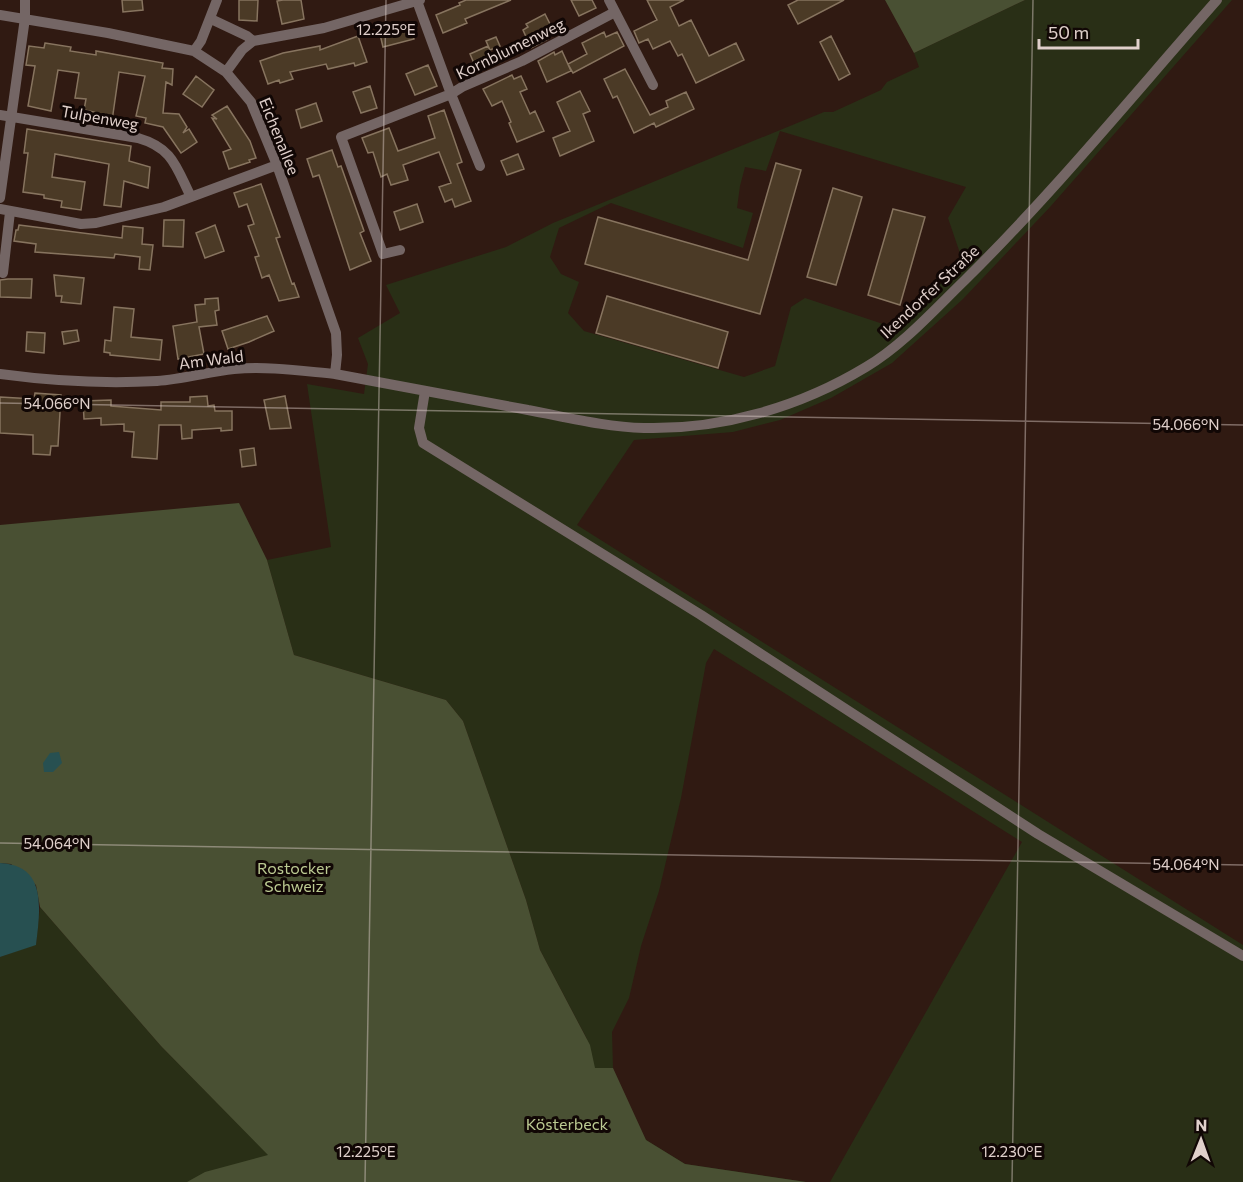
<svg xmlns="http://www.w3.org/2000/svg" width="1243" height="1182" font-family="Commissioner,sans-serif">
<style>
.green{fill:#292f16;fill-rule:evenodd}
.forest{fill:#495033}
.water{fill:#275051}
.building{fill:#4b3a26;stroke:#87745f;stroke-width:1.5}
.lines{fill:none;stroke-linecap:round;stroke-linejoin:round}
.street{stroke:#746665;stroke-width:10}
.ticks{fill:none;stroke:#e0d0cb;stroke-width:1.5;stroke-opacity:0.45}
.labels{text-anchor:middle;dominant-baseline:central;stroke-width:6;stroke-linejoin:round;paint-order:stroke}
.street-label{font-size:16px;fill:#e0d0cb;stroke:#110705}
.park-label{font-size:16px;fill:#bcca92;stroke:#110705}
.ticks-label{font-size:15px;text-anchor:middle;fill:#e0d0cb;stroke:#110705;stroke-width:6;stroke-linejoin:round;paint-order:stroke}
</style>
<rect width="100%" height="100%" fill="#301a12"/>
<path class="green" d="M1025 0H1232L1050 207 963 299 892 363 831 398 780 420 733 432 634 440 577 525 1243 945V1182H830L1022 842 714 649 706 663 681 798 659 891 641 946 629 998 612 1032 613 1068H605L646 1140 685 1164 806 1182H0V957L36 944 40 907 161 1046 250 1136 587 1039 540 950 526 900 463 721 446 700 294 655 267 560 331 547 307 384 364 394 368 364 358 338 400 313 386 285 506 247 553 223 824 112H833L881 90 887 82 919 67 914 53ZM780 131 966 187 948 218 962 259 932 293 892 327 805 298 791 307 775 366 744 377 584 331 568 313 579 282 561 274 550 257 559 228 611 203 743 248 753 213 737 208 740 186 745 167 766 171Z"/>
<path class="forest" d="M885 0H1025L914 53Z
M239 503 267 560 294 655 446 700 463 721 526 900 540 950 590 1045 595 1068H613L646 1140 685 1164 806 1182H187L205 1172 268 1155 161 1046 40 907 36 885 11 864 0 863V525Z"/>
<path class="water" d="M59 752 62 763 53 772H44L43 763 50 753Z
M0 863C48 865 40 911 36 945L0 957Z"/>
<path class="building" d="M122 0H142L143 10 123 12Z
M239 0H258L257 21 239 20Z
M283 0H301L304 19 282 24 277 1Z
M466 0H511L465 19 467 23 443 33 436 15 460 5 459 3Z
M571 0H592L596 8 579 16Z
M647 0H684L670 7 679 26 691 20 709 56 736 43 744 60 696 83 682 54 678 56 670 41 653 49 648 39 639 43 634 31 657 20Z
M798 0H844L798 24 788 5Z
M545 14 552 28 544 32 548 39 531 48 523 30 528 27 526 24Z
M396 25 398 31 411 27 414 39 383 47 379 30Z
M604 32 606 37 617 32 624 46 573 73 568 64 587 54 582 43Z
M358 36 367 62 355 66 354 63 328 69 326 64 290 72 293 79 280 83 279 80 268 84 260 61 283 53 320 46V50Z
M831 36 850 74 839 80 820 42Z
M496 37 500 46 490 50 486 41Z
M45 43 71 47 70 51 96 55V51L163 63 162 68 173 69 172 85 166 82 163 113 179 114 187 127 183 133 189 129 197 142 181 153 163 127 145 123 146 118 136 116 145 76 119 72 112 121 93 118 94 112 84 110 86 99 75 98 79 73 58 70 51 111 28 106 35 66 26 65 29 46 44 48Z
M488 46 494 60 476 68 470 54Z
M562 51 571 71 547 82 538 61 554 52 555 55Z
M428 65 437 86 415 95 406 74Z
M625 69 650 115 668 107 666 101 686 92 694 109 656 127 654 123 634 133 617 96 613 98 604 79Z
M512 75 514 79 521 76 527 89 520 92 530 114 535 111 544 131 517 142 509 123 511 122 502 101 492 106 483 89Z
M196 76 214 90 202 107 183 94Z
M370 86 377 108 361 113 353 92Z
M580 91 590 111 583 114 594 141 560 156 553 138 570 131 557 102Z
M316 103 322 121 301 128 296 110Z
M227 106 250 141 256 158 249 160 250 162 229 169 223 152 231 149 212 118 217 119 212 115Z
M444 110 462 162 457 164 471 201 455 207 452 199 445 202 439 187 451 183 439 152 403 165 408 180 391 185 387 174 381 177 373 152 368 153 362 138 389 128 398 151 435 138 428 116Z
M27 129 131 146 129 161 150 167 148 188 124 181 121 207 104 205 109 164 55 154 52 177 85 182 81 210 61 207 62 201 44 198V195L23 192 28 153H24Z
M332 150 338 167 341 166 364 231 360 233 371 261 350 270 319 175 313 177 307 159Z
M518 154 524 169 507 175 501 161Z
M776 163 801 170 760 314 585 264 598 217 748 260Z
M261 184 280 237 276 238 292 284 294 283 299 297 279 301 269 275 262 278 255 257 259 256 248 226 254 224 247 204 239 207 234 193Z
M833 188 862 197 836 285 807 277Z
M417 204 423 222 400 230 394 212Z
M893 209 925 217 900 305 868 295Z
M164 220H184L183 247 163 246Z
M19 225 122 238 123 226 143 228 142 244 153 245 150 270 139 269 140 257 115 254 114 258 35 252 36 244 14 241 16 230H18Z
M215 225 224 251 205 258 196 233Z
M54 275 84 278 81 304 61 302 62 296H56Z
M8 279H32L31 298 0 297V280Z
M607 296 728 332 718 368 596 333Z
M218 298 219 310 215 311 217 325 199 327 204 354 178 359 173 326 197 322 195 305 205 304V299Z
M114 307 134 309 131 337 162 340 160 360 110 355V353L104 352 105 340 111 341Z
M267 316 274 331 249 342 228 349 222 331Z
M77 330 79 341 64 344 62 332Z
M27 332 45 333 44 353 26 351Z
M35 393 61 395 58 446H51L50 455 33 454V435L0 433V397L34 399Z
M207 396 208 406 214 405 215 411H232V430L221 431V428L192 430V438L182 439 181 425H159L157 459 132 457 134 432 124 431V424L101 425V418L84 419 83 401 111 400V406L161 410V402H190V397Z
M285 396 291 428 270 429 264 400Z
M254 448 256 465 242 467 240 450Z"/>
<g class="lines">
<path class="street" d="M609 0 653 85
M417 1 451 94 480 166
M0 15 108 33 194 51 226 72 251 102 277 165 336 333 337 355 335 374
M211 19 247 36 253 41
M194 51 201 41 217 0
M226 72 242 50 253 41 324 28 420 0
M0 115 138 138C173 148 176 167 191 197
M0 198 25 18V0
M0 209 81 224 96 223 164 207 277 165
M400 250 383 254 341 137 451 94 462 87 522 61 615 12
M3 273 10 212
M0 374C52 381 104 384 157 381 183 379 208 372 234 369 268 366 302 371 335 374 400 386 464 398 528 410 566 417 605 427 644 428 721 430 800 407 866 367 903 345 934 310 965 280 1054 192 1134 94 1217 0
M425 391 419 428 423 443 701 615 1038 834 1243 956"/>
</g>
<path class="ticks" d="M0 403 1243 425M0 843 1243 865M365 1182 386 0M1012 1182 1033 0"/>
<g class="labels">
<g class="street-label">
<text transform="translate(510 48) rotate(-26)">Kornblumenweg</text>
<text transform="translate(100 117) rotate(10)">Tulpenweg</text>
<text transform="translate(280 136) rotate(68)">Eichenallee</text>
<text transform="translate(929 291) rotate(-43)">Ikendorfer Straße</text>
<text transform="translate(211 359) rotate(-7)">Am Wald</text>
</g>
<g class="park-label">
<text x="294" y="867">Rostocker<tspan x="294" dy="18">Schweiz</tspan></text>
<text x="567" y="1123">Kösterbeck</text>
</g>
</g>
<g class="ticks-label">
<text x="386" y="35">12.225°E</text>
<text x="57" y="409">54.066°N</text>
<text x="1186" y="430">54.066°N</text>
<text x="57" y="849">54.064°N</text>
<text x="1186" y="870">54.064°N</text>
<text x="366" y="1157">12.225°E</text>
<text x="1012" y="1157">12.230°E</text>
</g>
<g transform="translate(1201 1140) rotate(1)" stroke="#110705" stroke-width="4.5" paint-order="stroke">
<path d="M0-4.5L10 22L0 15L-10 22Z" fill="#e0d0cb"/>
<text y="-9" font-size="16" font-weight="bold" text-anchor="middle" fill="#e0d0cb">N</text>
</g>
<path d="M1039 39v9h99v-9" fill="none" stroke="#e0d0cb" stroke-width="3"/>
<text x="1048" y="39" font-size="18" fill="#e0d0cb" stroke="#110705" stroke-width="4.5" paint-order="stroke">50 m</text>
</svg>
